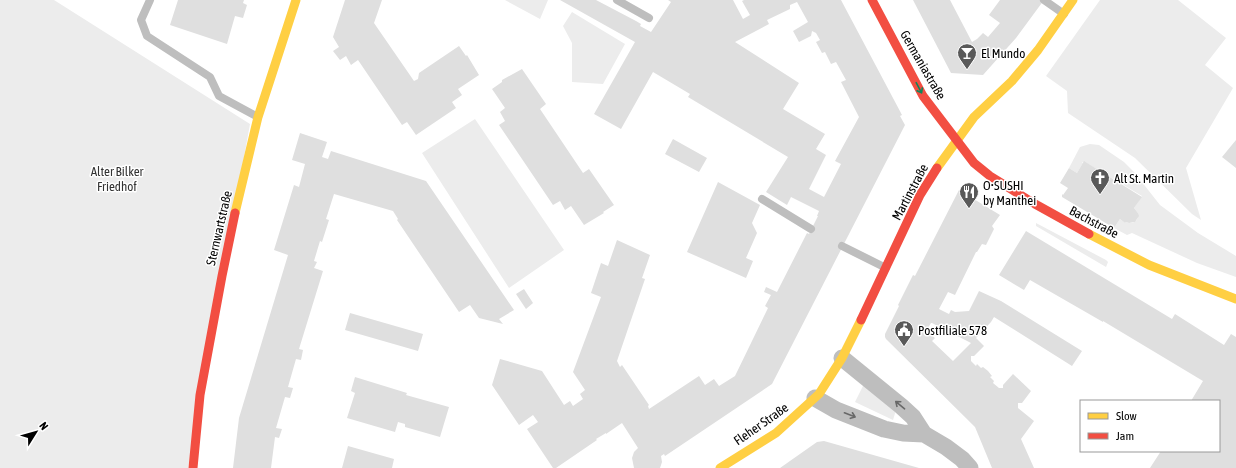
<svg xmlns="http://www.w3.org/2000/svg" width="1236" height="468" font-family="'Asap Condensed',sans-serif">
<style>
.green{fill:#ececec}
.building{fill:#dfdfdf;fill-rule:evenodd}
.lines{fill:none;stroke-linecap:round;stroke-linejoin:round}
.lane{stroke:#bebebe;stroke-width:8}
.street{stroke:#bebebe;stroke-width:17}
.slow{stroke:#ffcf43;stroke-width:9}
.jam{stroke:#f24e42;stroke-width:9}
.oneway{stroke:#0d865b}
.oneway2{stroke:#686868}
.labels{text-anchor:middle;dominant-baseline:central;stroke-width:3;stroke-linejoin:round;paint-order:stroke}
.poi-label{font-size:13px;fill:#000;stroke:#fff;text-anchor:start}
.street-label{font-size:13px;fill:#000;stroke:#fff}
.park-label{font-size:13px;fill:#333;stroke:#fff}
</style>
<rect width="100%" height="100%" fill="#fff"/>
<path class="green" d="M0 0H54L250 124 188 468H0Z
M505 0H548L540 19Z
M1100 0H1178L1226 38 1205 65 1233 88 1186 168 1201 220 1192 214 1135 158 1068 113 1067 91 1046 76Z
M572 12 625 44 603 84 572 82V43L563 26Z
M475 119 564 250 509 288 422 153Z
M1090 144 1099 145 1124 162 1134 172 1160 205 1198 233 1236 256V277L1197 263 1132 233 1127 235 1114 228 1120 219 1125 223 1126 222C1133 225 1139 221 1138 213L1134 208 1142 196 1085 162H1082L1083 163 1077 173 1069 168 1080 147Z
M1036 223 1106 260 1108 262 1106 267 1036 226Z
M864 384 896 410 893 420 855 402Z"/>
<path class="building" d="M178 0H244L243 3 247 5 243 18 235 16 227 44 170 25Z
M345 0H382L374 23 414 81 418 79 419 73 459 46 466 56 467 55 479 75 458 89 462 95 452 102 456 108 416 135 407 122 402 125 358 60 351 65 346 56 340 60 333 51 339 47 333 37Z
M560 0H596L636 21 641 24 640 26 651 32 671 2 668 0H733L743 19 750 15 742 1 744 0H841L902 115 900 116 905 125 772 384 665 456 664 454 661 456 662 462 660 468H634L632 458 634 452 638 448 622 423 606 434V433L596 439 597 440 556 468H553L527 429 538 422 533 415 519 425 492 385 500 359 542 371 564 405 570 401 573 406 583 399 580 394 585 390 573 372 601 297 591 293 601 263 608 266 617 240 650 255 642 278 645 279 617 361 620 367 622 365 649 405 648 406 649 409 699 376 705 385 714 379 719 386 735 376 768 308 765 306 771 295 764 292 766 287 777 292 807 233 809 234 818 216H817L819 211 791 197 787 205 766 192 788 157 688 97 690 94 653 72 621 129 594 114 635 42ZM797 2 808 22 793 31 799 42 811 36 812 31 816 33 820 40 816 42 822 53 825 52 831 64 836 62 846 80 841 82 859 117 835 161 841 164 824 197 809 189 826 155 816 149 825 134 783 109 799 83 735 42 769 24 767 20 790 9V5Z
M913 0H950L972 42 977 39 983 33 988 37 1000 23 989 15 1000 0H1044L1016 38 983 75 951 73Z
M522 69 546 104 540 109 583 173 589 169 614 205 603 212 604 213 584 225 571 206 565 210 560 201 553 205 499 125 505 121 500 112 505 108 492 89 502 82V80Z
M300 133 327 142 322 157 328 159 331 151 426 181 514 310 499 319 503 324 479 318 470 305 459 312 397 220 398 219 393 211 334 194 326 219 329 220 322 242 320 241 314 261 317 262 314 268 323 271 299 349 303 350 301 360 296 359 288 387 293 388 290 398 285 397 276 428 282 429 279 438 275 437 271 468H233L239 418 288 255 274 250 294 185 299 187 305 164 292 160Z
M673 139 707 158 699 172 665 154Z
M1236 140V168L1222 157Z
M1084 161 1142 197 1134 208 1138 213 1139 216 1135 222 1129 223 1126 222 1125 223 1120 219 1114 228 1062 197V194L1063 195 1068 188 1060 183 1069 168 1077 173Z
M718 182 760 205 752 223 757 233 746 258 753 261 746 278 687 252Z
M959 190 1000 215 992 226 994 229 986 245 982 244 977 252H976L955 295 948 292 939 309 949 314 951 310 955 312 969 311 979 291 1001 301 1082 351 1072 366 994 317 991 322 976 338 984 346 974 356H971V361L976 366 977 364 981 368 983 367 988 371 992 376 990 377 994 381 993 383 999 388H1003V385L1013 374 1031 391 1022 403H1018V408L1034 421 1021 439 1034 468H992L975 427 886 339 885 337V334L899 306 898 305 913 275 915 276ZM931 323H932L971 343 953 361 932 341 935 338 926 331Z
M1026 231 1172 319 1175 314 1224 345 1231 334 1236 337V468H1150L1161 451H1219V401H1191L1203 381 1103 321V322L1030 280 1024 290 999 275Z
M524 289 533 303 526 309 516 294Z
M350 313 423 334 418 351 345 330Z
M355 377 407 393 406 395 413 397 449 407 440 437 405 427V424L398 422 395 432 347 418 355 393 351 391Z
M824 441 919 468H780L817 442Z
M348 446 394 459 392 468H342Z"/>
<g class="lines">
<path class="lane" d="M150 0 141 20 147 36 210 77 219 96 258 117
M617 0 649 18
M1044 0 1064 14
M762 199 811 229
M842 246 886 268"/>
<path class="street" d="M842 358 901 406 913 417 924 434
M815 398 836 410 884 429 903 433 924 434 946 447 962 459 970 468"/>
<path class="slow" d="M937 168 974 117 1012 81 1038 50 1073 0
M235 213 258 117 296 0
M1089 234 1149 265 1236 299
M720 468 776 433 819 394 842 358 861 320"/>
<path class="jam" d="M872 0 923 96 974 163 990 176 1035 204 1089 234
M861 320 920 195 937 168
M193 468 200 395 222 276 235 213"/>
</g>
<defs><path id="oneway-shaft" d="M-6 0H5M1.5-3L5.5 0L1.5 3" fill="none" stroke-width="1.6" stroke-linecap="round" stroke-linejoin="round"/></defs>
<use class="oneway" href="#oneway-shaft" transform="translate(919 88) rotate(62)"/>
<g class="oneway2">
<use href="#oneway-shaft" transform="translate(900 405) rotate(-140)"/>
<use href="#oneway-shaft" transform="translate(850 415) rotate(21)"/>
</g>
<defs>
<g id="bar-pin" transform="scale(1)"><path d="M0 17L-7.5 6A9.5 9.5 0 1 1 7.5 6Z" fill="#595959" stroke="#fff"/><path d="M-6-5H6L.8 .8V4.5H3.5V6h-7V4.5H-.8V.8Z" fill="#fff"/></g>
<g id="church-pin" transform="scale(1)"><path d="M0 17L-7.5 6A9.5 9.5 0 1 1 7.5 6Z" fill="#595959" stroke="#fff"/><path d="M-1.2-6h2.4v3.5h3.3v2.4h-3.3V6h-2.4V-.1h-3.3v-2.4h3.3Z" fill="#fff"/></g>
<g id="restaurant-pin" transform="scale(1)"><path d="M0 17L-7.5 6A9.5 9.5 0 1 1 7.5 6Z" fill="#595959" stroke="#fff"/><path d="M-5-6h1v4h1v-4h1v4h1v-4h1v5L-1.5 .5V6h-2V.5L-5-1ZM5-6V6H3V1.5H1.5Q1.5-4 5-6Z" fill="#fff"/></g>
<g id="civic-pin" transform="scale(1)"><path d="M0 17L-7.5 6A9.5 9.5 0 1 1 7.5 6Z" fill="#595959" stroke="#fff"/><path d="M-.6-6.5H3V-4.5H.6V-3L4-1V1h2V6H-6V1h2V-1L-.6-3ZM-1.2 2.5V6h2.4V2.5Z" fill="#fff"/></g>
</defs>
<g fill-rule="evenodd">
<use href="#bar-pin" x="967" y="53"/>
<use href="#church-pin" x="1100" y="178"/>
<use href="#restaurant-pin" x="969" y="192"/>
<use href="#civic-pin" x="904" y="330"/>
</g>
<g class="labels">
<g class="poi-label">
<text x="981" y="53">El Mundo</text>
<text x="1114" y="178">Alt St. Martin</text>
<text x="983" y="185">O•SUSHI<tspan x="983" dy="15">by Manthei</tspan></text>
<text x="918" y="330">Postfiliale 578</text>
</g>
<g class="street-label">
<text transform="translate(923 65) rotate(60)">Germaniastraße</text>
<text transform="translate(910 192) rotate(-62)">Martinstraße</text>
<text transform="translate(1094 222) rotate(28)">Bachstraße</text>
<text transform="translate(219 228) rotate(-77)">Sternwartstraße</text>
<text transform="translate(761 424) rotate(-35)">Fleher Straße</text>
</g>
<g class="park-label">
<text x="117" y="171">Alter Bilker<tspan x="117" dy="15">Friedhof</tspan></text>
</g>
</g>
<rect x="1080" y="400" width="140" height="52" fill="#ffffff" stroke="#999999"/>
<rect x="1088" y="413" width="20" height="6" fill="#ffcf43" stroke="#999999"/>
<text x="1116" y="420" font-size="12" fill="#000000">Slow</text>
<rect x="1088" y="433" width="20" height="6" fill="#f24e42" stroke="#999999"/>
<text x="1116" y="440" font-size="12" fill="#000000">Jam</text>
<g transform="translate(36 432) rotate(53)" stroke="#ffffff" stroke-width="3" paint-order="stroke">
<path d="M0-3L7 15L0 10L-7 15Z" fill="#000000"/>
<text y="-6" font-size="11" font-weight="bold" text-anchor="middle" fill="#000000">N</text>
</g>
</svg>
